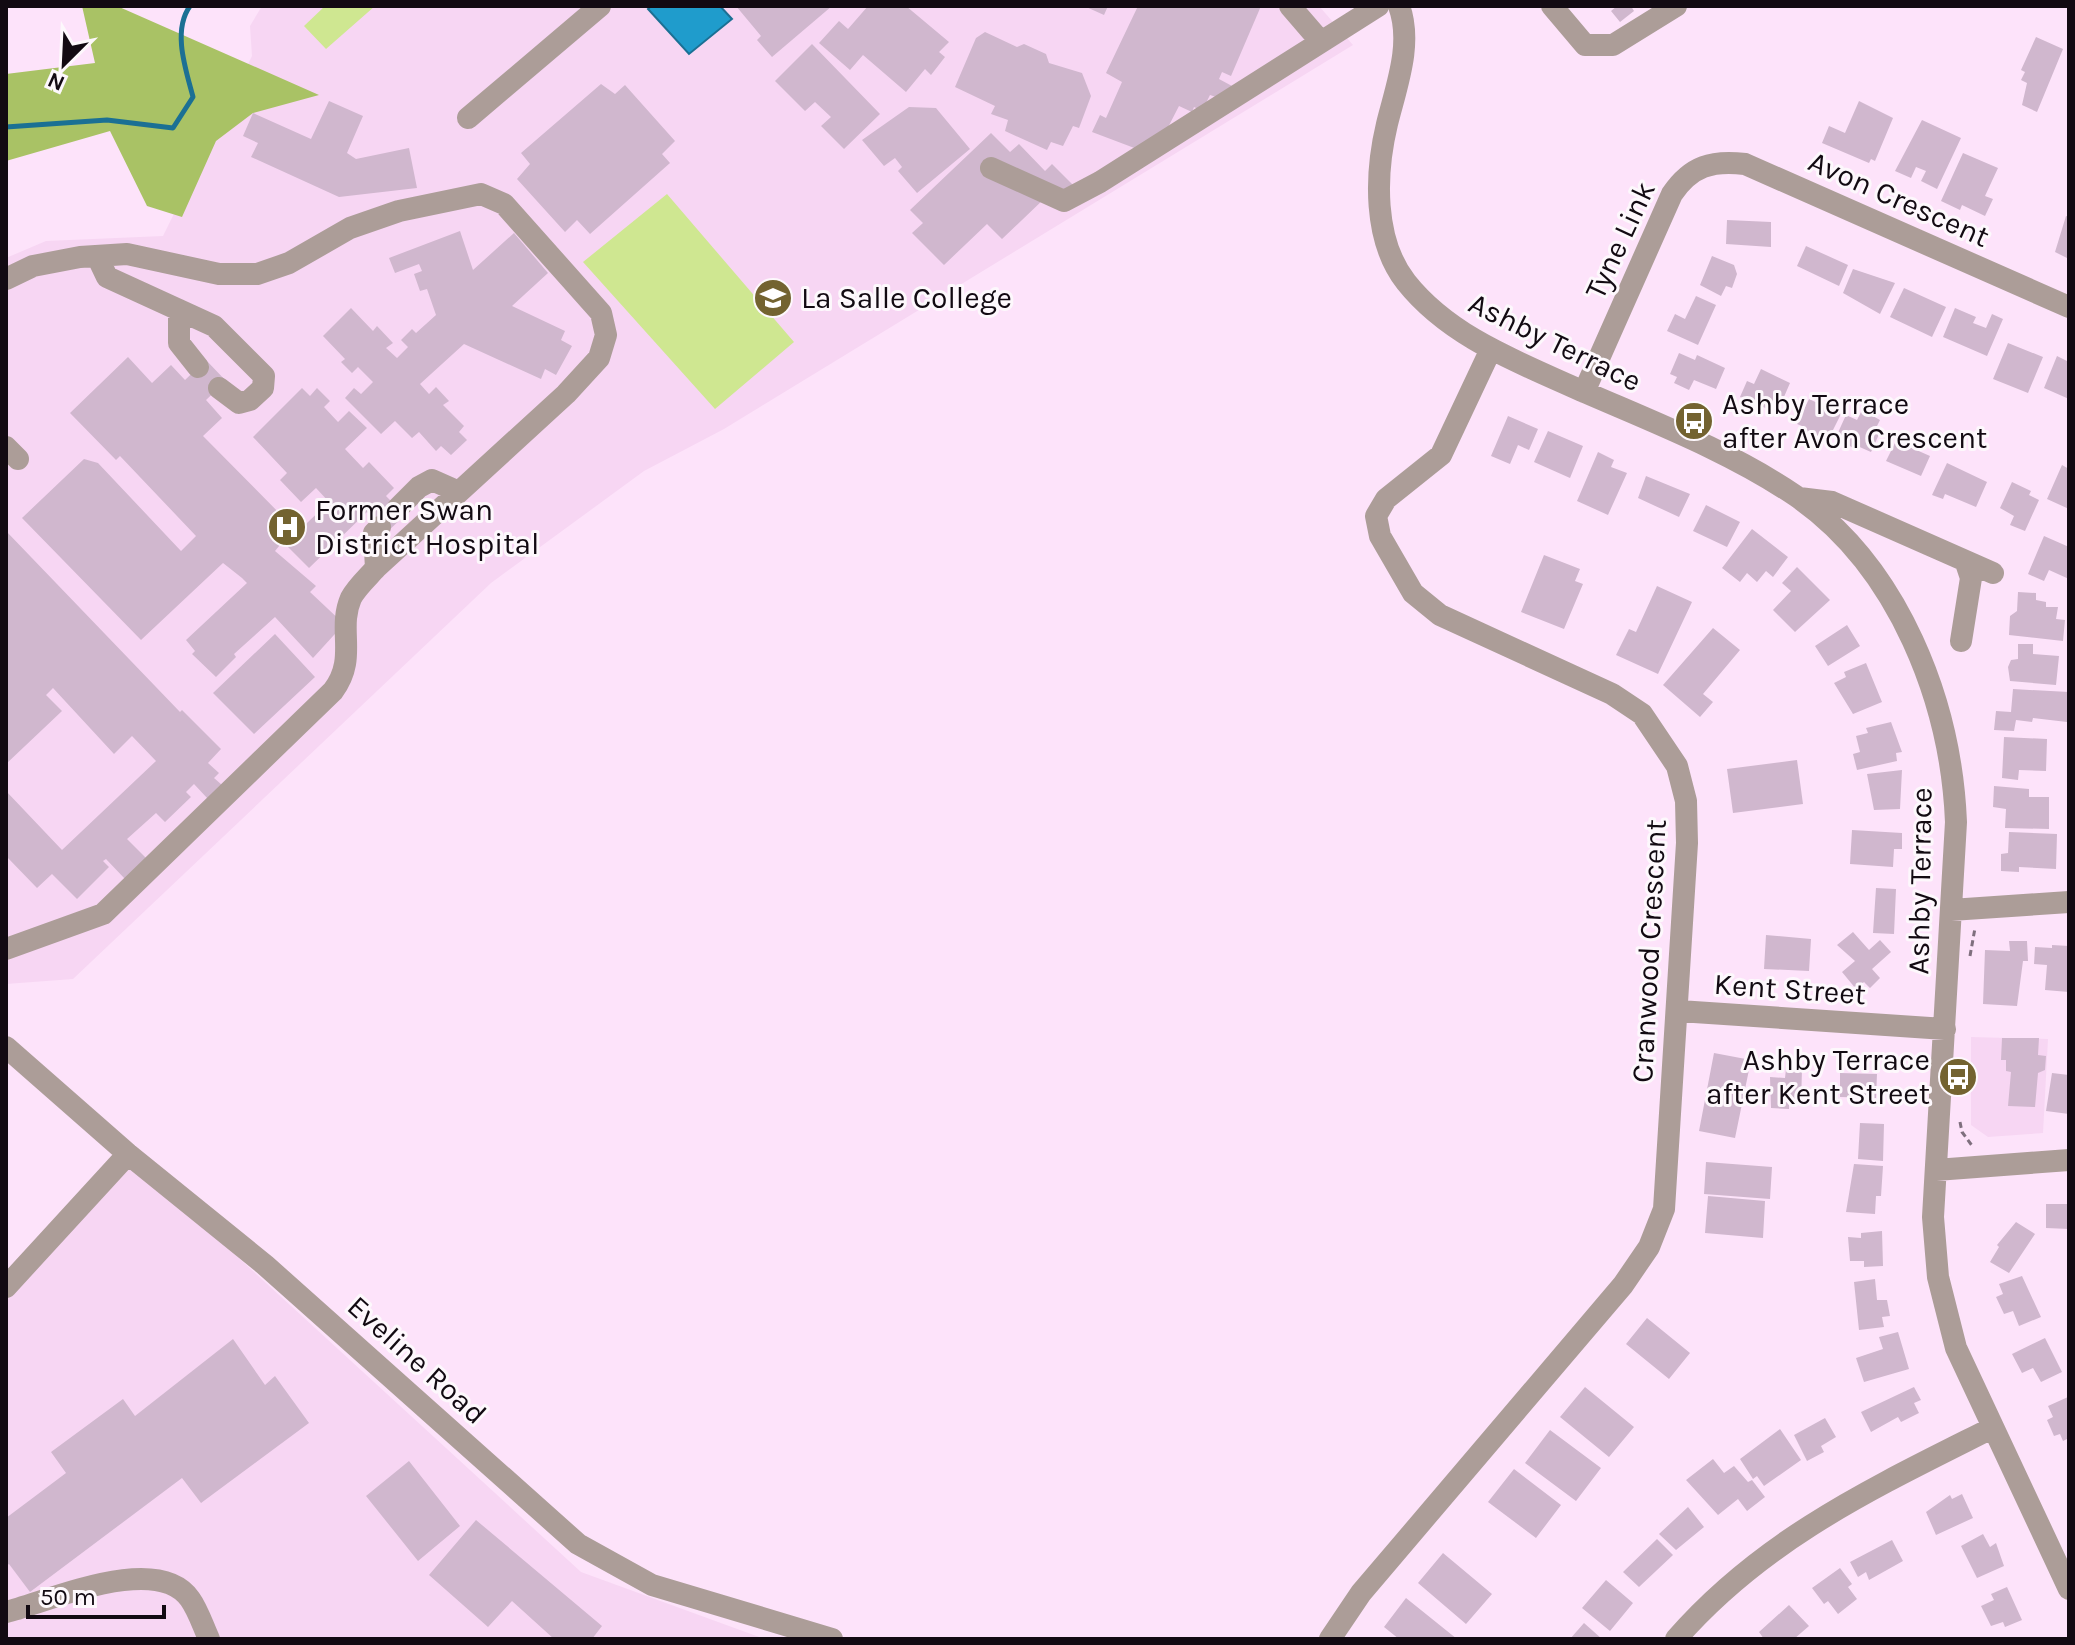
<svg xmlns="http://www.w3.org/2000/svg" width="2075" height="1645" font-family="Karla,sans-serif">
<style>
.built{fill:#f7d6f3}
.green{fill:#cfe791}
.forest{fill:#a9c265}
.water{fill:#1f9ccc;stroke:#1b7094;stroke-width:2}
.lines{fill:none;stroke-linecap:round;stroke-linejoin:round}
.stream{stroke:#1b7094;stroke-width:5}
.building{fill:#d0b7ce}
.path{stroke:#7f6f7e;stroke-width:3;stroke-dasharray:6 4;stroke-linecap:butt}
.minor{stroke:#ac9d98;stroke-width:22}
.labels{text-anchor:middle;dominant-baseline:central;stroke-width:6;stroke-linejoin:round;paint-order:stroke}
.street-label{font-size:30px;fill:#120a12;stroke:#fdf8fc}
.poi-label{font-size:30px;fill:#120a12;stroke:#fdf8fc;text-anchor:start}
</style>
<rect width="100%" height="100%" fill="#fde3fa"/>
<path class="built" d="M262 6H1319L1353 45 724 429 644 471 491 583 73 979 6 984V258L46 241 163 236 252 56 250 26Z
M1971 1037 2048 1039 2043 1133 1988 1137 1971 1125Z
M120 1149 581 1572 765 1639H6V1271Z"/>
<path class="green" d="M325 6H375L326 49 304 26Z
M667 194 794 342 715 409 583 262Z"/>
<path class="forest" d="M82 6H117L319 95 253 113 216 141 182 217 147 206 110 131 6 161V74L95 63Z"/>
<path class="water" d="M651 6H720L732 19 689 54 648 9Z"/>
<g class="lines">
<path class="stream" d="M6 127 107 120 173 128 193 97C186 70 172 31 190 6"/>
</g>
<path class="building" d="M736 6H832L772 57 757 40 761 36Z
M868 6H906L949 42 939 52 945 57 931 75 925 69 906 92 863 55 850 70 819 43 839 21 848 29Z
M1084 6H1108L1104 15Z
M1138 6H1261L1231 76 1222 72 1219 79 1232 86 1225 100 1210 95 1202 111 1194 107 1192 112 1179 106 1162 139 1137 149 1092 132 1100 115 1106 118 1122 82 1106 73Z
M1617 6H1631L1634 11 1620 22 1611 11Z
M985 32 1017 47 1024 44 1046 54 1049 63 1082 73 1091 96 1079 128 1073 126 1063 146 1051 142 1047 150 1005 131 1008 120 991 114 995 106 955 87 976 38Z
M2036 37 2063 49 2037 112 2022 105 2027 83 2021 80 2025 72 2021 70Z
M812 44 880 114 844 149 821 126 831 117 815 102 805 111 775 81Z
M601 84 615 94 625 85 675 141 662 154 670 163 590 234 577 220 565 232 517 179 530 164 521 153Z
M329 101 363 116 347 153 356 159 409 148 417 188 339 197 251 157 258 143 243 136 253 113 311 139Z
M1859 101 1893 118 1875 161 1871 159 1869 163 1822 143 1829 126 1845 133Z
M909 107 936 108 970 149 917 193 898 171 902 167 895 158 884 166 862 140Z
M1922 120 1961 138 1937 189 1921 181 1926 171 1916 167 1911 178 1895 171Z
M991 133 1010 152 1019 144 1045 171 1052 164 1076 188 1046 197 1002 239 987 224 944 265 912 233 923 223 910 210Z
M1963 153 1998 168 1985 196 1993 199 1985 216 1962 205 1960 210 1941 201Z
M2066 216 2069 217V259L2055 252Z
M1727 220 1771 222V247L1726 244Z
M460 231 473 270 514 233 548 273 512 306 565 331 561 340 572 346 556 375 545 369 541 379 464 344 420 384 429 394 436 387 449 401 443 405 464 426 459 432 467 440 451 455 441 446 436 451 419 432 412 438 395 421 381 434 345 398 354 388 361 394 373 382 358 367 352 373 341 362 345 359 323 336 351 308 373 331 377 326 393 343 386 348 397 358 408 347 401 340 412 329 416 333 436 315 427 289 420 291 414 274 422 271 419 264 395 273 389 258Z
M1806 246 1848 265 1839 286 1797 266Z
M1712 256 1734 265 1737 274 1732 288 1726 286 1721 296 1700 285Z
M1853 269 1895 283 1880 314 1843 293Z
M1904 288 1946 307 1932 337 1890 317Z
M1696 296 1716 305 1698 345 1667 331 1675 314 1685 319Z
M1955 308 1976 317 1973 323 1986 328 1992 314 2003 319 1987 356 1943 337Z
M2008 343 2043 357 2028 393 1993 379Z
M1679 353 1695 360 1697 355 1725 368 1716 389 1694 380 1689 390 1674 383 1677 377 1670 374Z
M2057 356 2069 362V399L2044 388Z
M128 357 152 383 171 365 185 380 206 360 226 381 206 400 222 418 203 436 294 528 275 551 316 586 310 592 344 624 313 658 275 617 234 654 236 657 216 677 192 654 195 651 186 640 247 583 242 578 223 563 141 640 22 518 84 459 98 463 181 551 196 536 120 456 116 460 70 413Z
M1761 369 1790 383 1777 413 1740 397 1747 381 1754 384Z
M302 388 310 396 317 388 330 401 324 407 338 422 349 411 367 428 345 449 363 468 369 462 394 488 386 496 405 515 386 533 367 512 309 568 285 544 329 502 316 488 301 502 280 480 287 473 253 437Z
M1809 399 1841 414 1828 440 1825 438 1823 442 1805 434 1807 428 1797 424Z
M1862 410 1880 420 1876 428 1881 430 1871 452 1855 445 1853 448 1836 437 1846 415 1857 420Z
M1508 416 1538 429 1529 450 1518 445 1510 464 1491 456Z
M1548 431 1583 446 1570 478 1534 462Z
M1896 441 1930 456 1921 476 1886 461Z
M1598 452 1614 460 1611 467 1627 473 1608 515 1577 501Z
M1947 463 1987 482 1976 507 1945 494 1943 499 1932 495Z
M2062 465 2069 469V509L2047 499Z
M1646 476 1690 494 1679 517 1638 498Z
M2012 482 2031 491 2029 495 2039 500 2025 531 2010 525 2014 516 2000 508Z
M1706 505 1740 522 1727 547 1693 531Z
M1752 529 1788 557 1773 577 1766 571 1757 582 1747 573 1740 582 1722 568Z
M6 531 180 712 182 710 221 749 208 763 219 773 214 778 222 785 208 799 194 784 186 792 191 797 165 822 156 813 127 839 147 859 125 879 106 859 103 861 109 867 77 899 52 874 37 888 6 856V791L62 850 156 761 132 736 114 754 53 688 46 695 62 711 6 764Z
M2044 536 2069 547V579L2049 570 2044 581 2028 574Z
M1544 555 1580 569 1575 581 1583 584 1564 629 1521 612Z
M1797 567 1830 600 1795 632 1773 610 1791 591 1782 583Z
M1657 586 1692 602 1658 674 1616 655 1629 629 1636 632Z
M2018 592 2036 593V600L2046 602V607H2058L2056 619 2065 620 2063 641 2009 635 2010 616 2017 611Z
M1847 625 1860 646 1828 666 1815 646Z
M1713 628 1740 650 1703 694 1713 702 1700 717 1663 685Z
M275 634 315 677 254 734 213 693Z
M2018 644H2033V654L2059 656 2056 685 2010 681 2008 667 2011 660 2018 659Z
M1866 663 1882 702 1853 714 1834 683 1846 677 1844 672Z
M2013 689 2069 692 2067 722 2033 718 2032 722 2016 720 2014 731 1994 730 1996 711 2011 712Z
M1891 722 1902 752 1896 753 1897 761 1857 770 1853 754 1860 752 1856 736 1868 733 1866 728Z
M2004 737 2047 739 2046 771 2019 770 2018 780 2002 778Z
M1797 760 1803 804 1733 813 1727 769Z
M1902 770 1900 809 1874 810 1867 774Z
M1994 786 2029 789V797H2049V829L2005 828 2006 809 1993 807Z
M1852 830 1902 833V849H1894L1893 867 1850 864Z
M2009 832 2057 834 2056 869 2019 867V872L2001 871V854L2008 853Z
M1876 888 1896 889 1894 934 1873 933Z
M1853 932 1869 950 1880 940 1891 952 1872 969 1880 978 1870 988 1864 982 1856 989 1842 972 1855 961 1837 945Z
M1766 935 1811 939 1809 971 1764 969Z
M2009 941H2027L2028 961H2023L2017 1006 1983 1004 1985 950 2010 951Z
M2052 945 2069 946V992L2045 990 2047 965 2034 964 2035 947 2052 948Z
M2002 1038H2039L2038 1055 2046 1056 2045 1070 2038 1073 2035 1107 2008 1106 2011 1072 2006 1071V1060H2001Z
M1714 1053 1751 1060 1735 1138 1699 1131Z
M1786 1069H1802L1801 1103H1789V1109L1771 1108 1770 1077 1785 1078Z
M1840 1073 1877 1074 1876 1098 1840 1097Z
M2052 1073 2069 1075V1114L2046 1111Z
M1860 1123 1884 1124 1883 1161 1858 1159Z
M1706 1162 1772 1167 1770 1199 1704 1194Z
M1854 1164 1883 1166 1881 1196H1876L1875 1214 1846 1212Z
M1708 1196 1765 1201 1763 1238 1705 1233Z
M2046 1204H2069V1229L2046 1228Z
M2016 1222 2035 1234 2009 1273 1990 1262 1999 1247 1997 1245Z
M1882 1231 1883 1266 1864 1267V1261H1850L1848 1237 1861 1238V1233Z
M2022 1276 2041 1317 2019 1326 2013 1311 2004 1314 1996 1297 2003 1294 1999 1284Z
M1875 1279 1877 1300H1887L1890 1316 1882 1317 1884 1327 1859 1330 1854 1282Z
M1647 1318 1690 1353 1669 1379 1626 1344Z
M1898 1332 1909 1369 1864 1382 1856 1358 1883 1349 1879 1337Z
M2045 1338 2062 1372 2041 1382 2033 1368 2022 1373 2012 1354Z
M233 1339 265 1385 275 1376 309 1423 201 1503 182 1478 30 1592 9 1564 6 1566V1518L66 1473 51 1452 123 1399 135 1416Z
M1585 1387 1634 1427 1609 1457 1560 1417Z
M1914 1387 1921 1400 1914 1403 1919 1413 1901 1422 1898 1417 1871 1432 1861 1412Z
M2068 1397 2069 1438 2063 1441 2060 1434 2054 1436 2047 1420 2053 1417 2048 1406Z
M1825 1418 1836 1437 1821 1446 1824 1452 1807 1461 1794 1435Z
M1780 1429 1801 1460 1764 1486 1757 1476 1753 1479 1740 1459Z
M1550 1430 1601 1468 1576 1501 1525 1463Z
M1713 1459 1724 1473 1734 1466 1748 1482 1752 1480 1765 1497 1747 1511 1738 1499 1718 1515 1686 1480Z
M409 1461 460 1526 418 1561 366 1496Z
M1514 1469 1561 1505 1536 1538 1488 1502Z
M1962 1494 1973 1518 1936 1535 1926 1512 1950 1495 1952 1499Z
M1688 1507 1704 1527 1676 1550 1659 1534Z
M476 1520 602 1626 592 1639H554L512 1601 488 1627 429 1575Z
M1983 1534 1990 1547 1996 1543 2004 1566 1977 1578 1961 1546Z
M1657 1539 1673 1555 1639 1587 1623 1572Z
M1892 1540 1903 1561 1869 1580 1866 1572 1858 1577 1850 1562Z
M1443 1553 1492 1594 1466 1624 1418 1583Z
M1840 1568 1852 1584 1848 1587 1857 1599 1838 1614 1828 1601 1824 1604 1812 1588Z
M1606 1580 1633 1603 1610 1631 1582 1608Z
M2007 1587 2022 1620 2005 1627 2003 1622 1991 1626 1981 1606 1994 1600 1991 1594Z
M1406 1598 1457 1639H1399L1384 1627Z
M1789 1605 1809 1626 1794 1639H1764L1759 1632Z
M1584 1623 1602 1639H1570Z"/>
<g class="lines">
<path class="path" d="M1970 956 1975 928
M1960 1122 1962 1132 1973 1147"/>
<path class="minor" d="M1290 6 1321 42
M1399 6C1413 44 1396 87 1387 124 1375 174 1373 240 1406 282 1448 335 1513 360 1573 387 1648 420 1728 450 1796 496 1899 567 1951 702 1956 822L1933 1217 1938 1277 1956 1348 2069 1589
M1552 6 1585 45H1613L1676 6
M468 118 600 6
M991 168 1064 201 1100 182 1378 6
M97 256 107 277 214 326 264 376 263 388 250 400 239 403 219 388
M6 279 33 266 80 257 127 254 219 274H257L289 263 350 228 399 211 481 194 504 204 601 313 606 335 599 358 566 394 376 568C368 577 356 588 351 598 337 630 358 658 333 691L103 914 6 949
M179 310V343L198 367
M1584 392 1672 194C1691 166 1712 160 1745 164L2069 307
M6 447 18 459
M1799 498 1832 502 1993 573
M398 508 419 487 432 480 459 492
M376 568 374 533 380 527
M1961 641 1971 578 1966 563
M1951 910 2069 902
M1679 1011 1945 1029
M6 1047 128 1154 265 1265 578 1544 652 1585 832 1639
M1936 1170 2069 1160
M6 1287 128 1154
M6 1612C50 1601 157 1552 190 1599 198 1610 203 1626 209 1639
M1330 1639 1361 1593 1623 1285 1649 1247 1664 1209 1687 843 1686 801 1677 766 1642 714 1612 694 1440 615 1413 593 1380 536 1376 516 1386 499 1441 455 1491 349
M1676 1639C1764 1538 1875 1487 1992 1428"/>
</g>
<defs>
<g id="school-disc" transform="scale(2)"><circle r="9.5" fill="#736330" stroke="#fdf8fc"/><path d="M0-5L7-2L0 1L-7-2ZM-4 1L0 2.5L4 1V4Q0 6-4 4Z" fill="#fff"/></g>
<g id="bus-disc" transform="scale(2)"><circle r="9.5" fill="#736330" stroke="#fdf8fc"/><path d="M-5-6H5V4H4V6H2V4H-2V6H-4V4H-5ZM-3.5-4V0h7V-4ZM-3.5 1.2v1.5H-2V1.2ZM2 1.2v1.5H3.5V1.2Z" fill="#fff"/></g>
<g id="hospital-disc" transform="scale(2)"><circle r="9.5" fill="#736330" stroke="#fdf8fc"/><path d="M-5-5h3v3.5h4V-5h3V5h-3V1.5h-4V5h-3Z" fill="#fff"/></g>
</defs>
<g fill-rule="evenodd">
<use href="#school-disc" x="773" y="298"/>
<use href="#bus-disc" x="1694" y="421"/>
<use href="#hospital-disc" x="287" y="527"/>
<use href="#bus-disc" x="1958" y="1077"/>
</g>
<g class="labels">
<g class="street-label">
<text transform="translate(1899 199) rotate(24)">Avon Crescent</text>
<text transform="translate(1620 240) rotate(-65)">Tyne Link</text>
<text transform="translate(1555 342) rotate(26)">Ashby Terrace</text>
<text transform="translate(1920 881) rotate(-89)">Ashby Terrace</text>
<text transform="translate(1649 951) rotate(-87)">Cranwood Crescent</text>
<text transform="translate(1790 989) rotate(4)">Kent Street</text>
<text transform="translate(417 1360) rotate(42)">Eveline Road</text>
</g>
<g class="poi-label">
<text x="801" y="298">La Salle College</text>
<text x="1722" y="404">Ashby Terrace<tspan x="1722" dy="34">after Avon Crescent</tspan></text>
<text x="315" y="510">Former Swan<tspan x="315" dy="34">District Hospital</tspan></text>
<text x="1930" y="1060" text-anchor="end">Ashby Terrace<tspan x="1930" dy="34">after Kent Street</tspan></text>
</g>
</g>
<rect width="2075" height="1645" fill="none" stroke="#120a12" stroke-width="16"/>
<g transform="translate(64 64) rotate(204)" stroke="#fdf8fc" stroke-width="6" paint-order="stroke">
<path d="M0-6L14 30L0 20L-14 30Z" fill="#120a12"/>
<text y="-12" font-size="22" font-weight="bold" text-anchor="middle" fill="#120a12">N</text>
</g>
<path d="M28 1605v12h136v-12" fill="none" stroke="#120a12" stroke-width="4"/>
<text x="40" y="1605" font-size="24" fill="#120a12" stroke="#fdf8fc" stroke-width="6" paint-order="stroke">50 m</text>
</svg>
